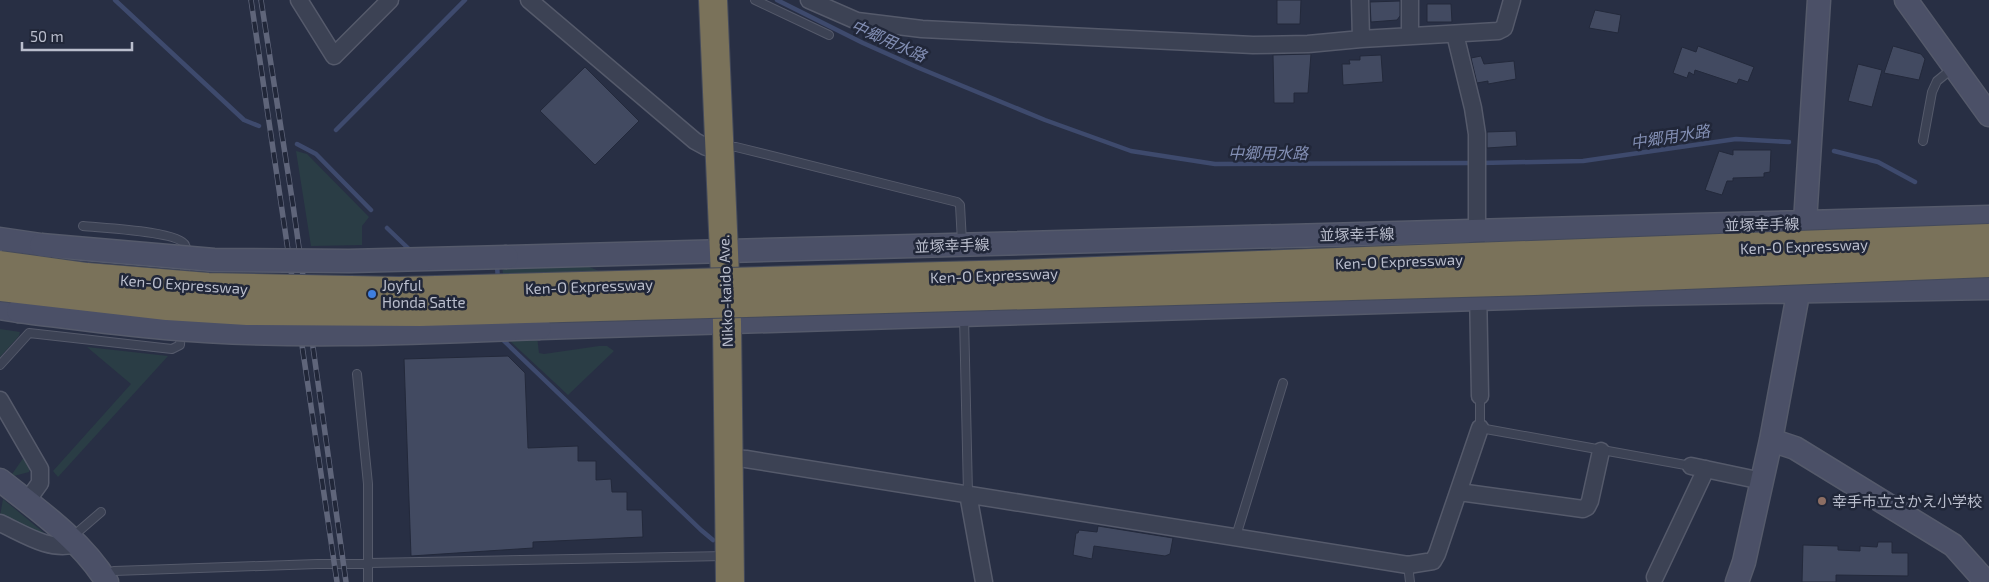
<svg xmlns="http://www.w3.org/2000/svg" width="1989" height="582" font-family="'Exo 2','Noto Sans JP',sans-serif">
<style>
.green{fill:#2a3d45}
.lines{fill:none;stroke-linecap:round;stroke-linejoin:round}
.stream{stroke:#3e4a6d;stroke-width:4.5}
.building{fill:#424a61;stroke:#23293b}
.lane-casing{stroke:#555a6b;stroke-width:10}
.street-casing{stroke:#555a6b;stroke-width:19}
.secondary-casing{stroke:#555a6b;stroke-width:25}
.highway-casing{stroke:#444a5b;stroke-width:30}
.lane{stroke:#3c4254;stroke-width:8}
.street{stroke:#3c4254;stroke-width:16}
.secondary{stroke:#4b5067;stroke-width:22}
.highway{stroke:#7a725a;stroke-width:28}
.rail-casing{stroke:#5f657a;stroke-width:5.5}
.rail{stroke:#212739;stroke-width:4;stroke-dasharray:11;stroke-linecap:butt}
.secondary-bridge-casing{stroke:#555a6b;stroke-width:25;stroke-linecap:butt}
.highway-bridge-casing{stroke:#444a5b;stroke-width:30;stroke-linecap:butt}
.secondary-bridge{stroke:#4b5067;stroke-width:22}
.highway-bridge{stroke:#7a725a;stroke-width:28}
.shop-dot{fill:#3f7fe0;stroke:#212739;stroke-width:2}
.education-dot{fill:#8d6e63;stroke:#212739;stroke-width:2}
.labels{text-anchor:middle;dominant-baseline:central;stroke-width:5;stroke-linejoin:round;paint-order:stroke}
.street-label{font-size:15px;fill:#babecd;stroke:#212739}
.poi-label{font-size:15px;fill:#babecd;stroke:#212739;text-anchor:start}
.water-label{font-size:16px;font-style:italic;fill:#828eb3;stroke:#212739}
</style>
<rect width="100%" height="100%" fill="#282f44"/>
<path class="green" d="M296 151 307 154 369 217 362 226V245L311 246Z
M502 265H585L610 276 535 319 539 353 544 354 599 346H607L614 351 568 395 510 341Z
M0 329 20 332 19 336 0 357Z
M87 347 168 356 58 477 53 471 131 384Z
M24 457 30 467 29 472 10 477Z
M3 499 49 537 0 516Z"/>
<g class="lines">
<path class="stream" d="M115 0 244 120 259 126
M777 0 863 43 919 68 1045 120 1131 151 1215 164 1473 163
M336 130 465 0
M297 144 316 154 371 210
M1834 151 1878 162 1915 182
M1481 163 1583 161 1736 139 1789 142
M387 228 411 251
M495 266 497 265 498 281
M503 336V340L701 530 713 540"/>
</g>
<path class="building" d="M1277 0H1301L1300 24H1277Z
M1400 1V16L1397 20 1371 22 1370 2Z
M1427 4H1451L1452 22H1427Z
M1595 10 1621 15 1618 33 1589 28Z
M1698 46 1754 67 1748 82 1739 79 1737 84 1695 70 1694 75 1689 72 1687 78 1673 73 1682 47 1696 52Z
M1893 46 1921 54 1925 59 1919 80 1884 73Z
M1311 54 1308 93H1294V103H1274L1273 55Z
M1381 55 1383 82 1343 85 1342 64H1350L1349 60H1360V56Z
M1481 56 1484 64 1514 61 1516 79 1488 84V81L1477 83 1471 58Z
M1858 64 1882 70 1872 107 1848 101Z
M585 67 639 121 595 165 540 111Z
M1516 131 1517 146 1487 148V132Z
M1733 150H1771L1770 172 1764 173V177L1733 178V181H1727L1722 195 1705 190 1719 151 1733 155Z
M508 356 525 373 528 448 578 446V461H596V480L611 479 612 492H627V510H642L643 537 533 542V548L411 556 404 359Z
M1098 526 1173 538 1170 554 1165 556 1094 546 1092 559 1073 555 1076 533H1078L1079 530 1097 532Z
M1878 542H1892V553H1908V576L1836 575V582H1802L1803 545 1838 546V550L1860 551V546L1877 547Z"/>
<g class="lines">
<g class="lane-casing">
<path id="lane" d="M755 0 829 35
M1923 141 1932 92 1937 81 1953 68
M724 147H736L957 202 960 205 962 242
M83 226C100 228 179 231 185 245 189 253 185 270 184 279
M964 316 968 494
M0 365 29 333 172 349 180 345 181 331
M357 374 368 484V582
M1480 396V428L1691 466
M1236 536 1283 383
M72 537 101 512
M1408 565 1410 582
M105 574 114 571 317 564 725 556"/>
</g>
<g class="street-casing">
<path id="street" d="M299 0 334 56 390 0
M529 0 695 141 706 147H719
M809 0 857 21 922 29 1253 45 1308 44 1361 39 1498 31 1504 28 1512 0
M1360 0 1361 39
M1410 0V35
M1455 34 1473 108 1477 134V241
M1478 288 1480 396
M0 400 40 469V483L27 501
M729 458 746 459 1408 565 1433 561 1437 554 1480 428
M1691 466 1762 481
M1459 492 1583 509 1587 507 1590 501 1601 451
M968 494 984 582
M0 523C24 534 50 552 76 544
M1655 577 1706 469"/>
</g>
<g class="secondary-casing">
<path id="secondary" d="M1906 0 1989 115
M1804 238 1819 0
M0 239 41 245
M507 257 1989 217
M0 308 18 311
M540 328 1641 294 1989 288
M1771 440 1795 448 1953 545 1986 582
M0 480C38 510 81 540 107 582
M1737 582 1744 562 1771 440 1801 278"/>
</g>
<g class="highway-casing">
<path id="highway" d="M713 0 727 322 730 582"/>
</g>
<use href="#lane" class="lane"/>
<use href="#street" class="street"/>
<use href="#secondary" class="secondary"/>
<use href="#highway" class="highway"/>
<g class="rail-casing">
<path id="rail" d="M251 0 337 582
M261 0 293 205 346 582"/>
</g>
<use href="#rail" class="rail"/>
<g class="secondary-bridge-casing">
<path id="secondary-bridge" d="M41 245 214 260 349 261 507 257
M18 311C67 317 116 324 165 328 289 339 415 333 540 328"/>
</g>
<g class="highway-bridge-casing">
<path id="highway-bridge" d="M0 265 87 277 208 287 399 291 1015 274 1989 238
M0 287 167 306 247 311 420 312 1534 281 1989 263"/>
</g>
<use href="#secondary-bridge" class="secondary-bridge"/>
<use href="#highway-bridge" class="highway-bridge"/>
</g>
<circle class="shop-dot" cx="372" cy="294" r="5"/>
<circle class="education-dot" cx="1822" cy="501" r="5"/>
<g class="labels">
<g class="street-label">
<text transform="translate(1762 224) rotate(-1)">並塚幸手線</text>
<text transform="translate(1357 234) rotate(-1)">並塚幸手線</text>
<text transform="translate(952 245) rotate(-2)">並塚幸手線</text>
<text transform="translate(1804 246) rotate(-2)">Ken-O Expressway</text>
<text transform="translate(1399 261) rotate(-2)">Ken-O Expressway</text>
<text transform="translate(994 275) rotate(-2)">Ken-O Expressway</text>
<text transform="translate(184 284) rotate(4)">Ken-O Expressway</text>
<text transform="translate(589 286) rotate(-2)">Ken-O Expressway</text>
<text transform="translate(725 291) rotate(-92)">Nikko-kaido Ave.</text>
</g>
<g class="poi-label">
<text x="382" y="285">Joyful<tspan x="382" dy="17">Honda Satte</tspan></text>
<text x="1832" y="501">幸手市立さかえ小学校</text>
</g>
<g class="water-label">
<text transform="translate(889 40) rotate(24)">中郷用水路</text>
<text transform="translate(1670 136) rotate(-9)">中郷用水路</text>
<text x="1268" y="152">中郷用水路</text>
</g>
</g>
<path d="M22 42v8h110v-8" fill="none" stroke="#babecd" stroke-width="2.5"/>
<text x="30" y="42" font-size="15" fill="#babecd" stroke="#212739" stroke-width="4" paint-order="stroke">50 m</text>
</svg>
